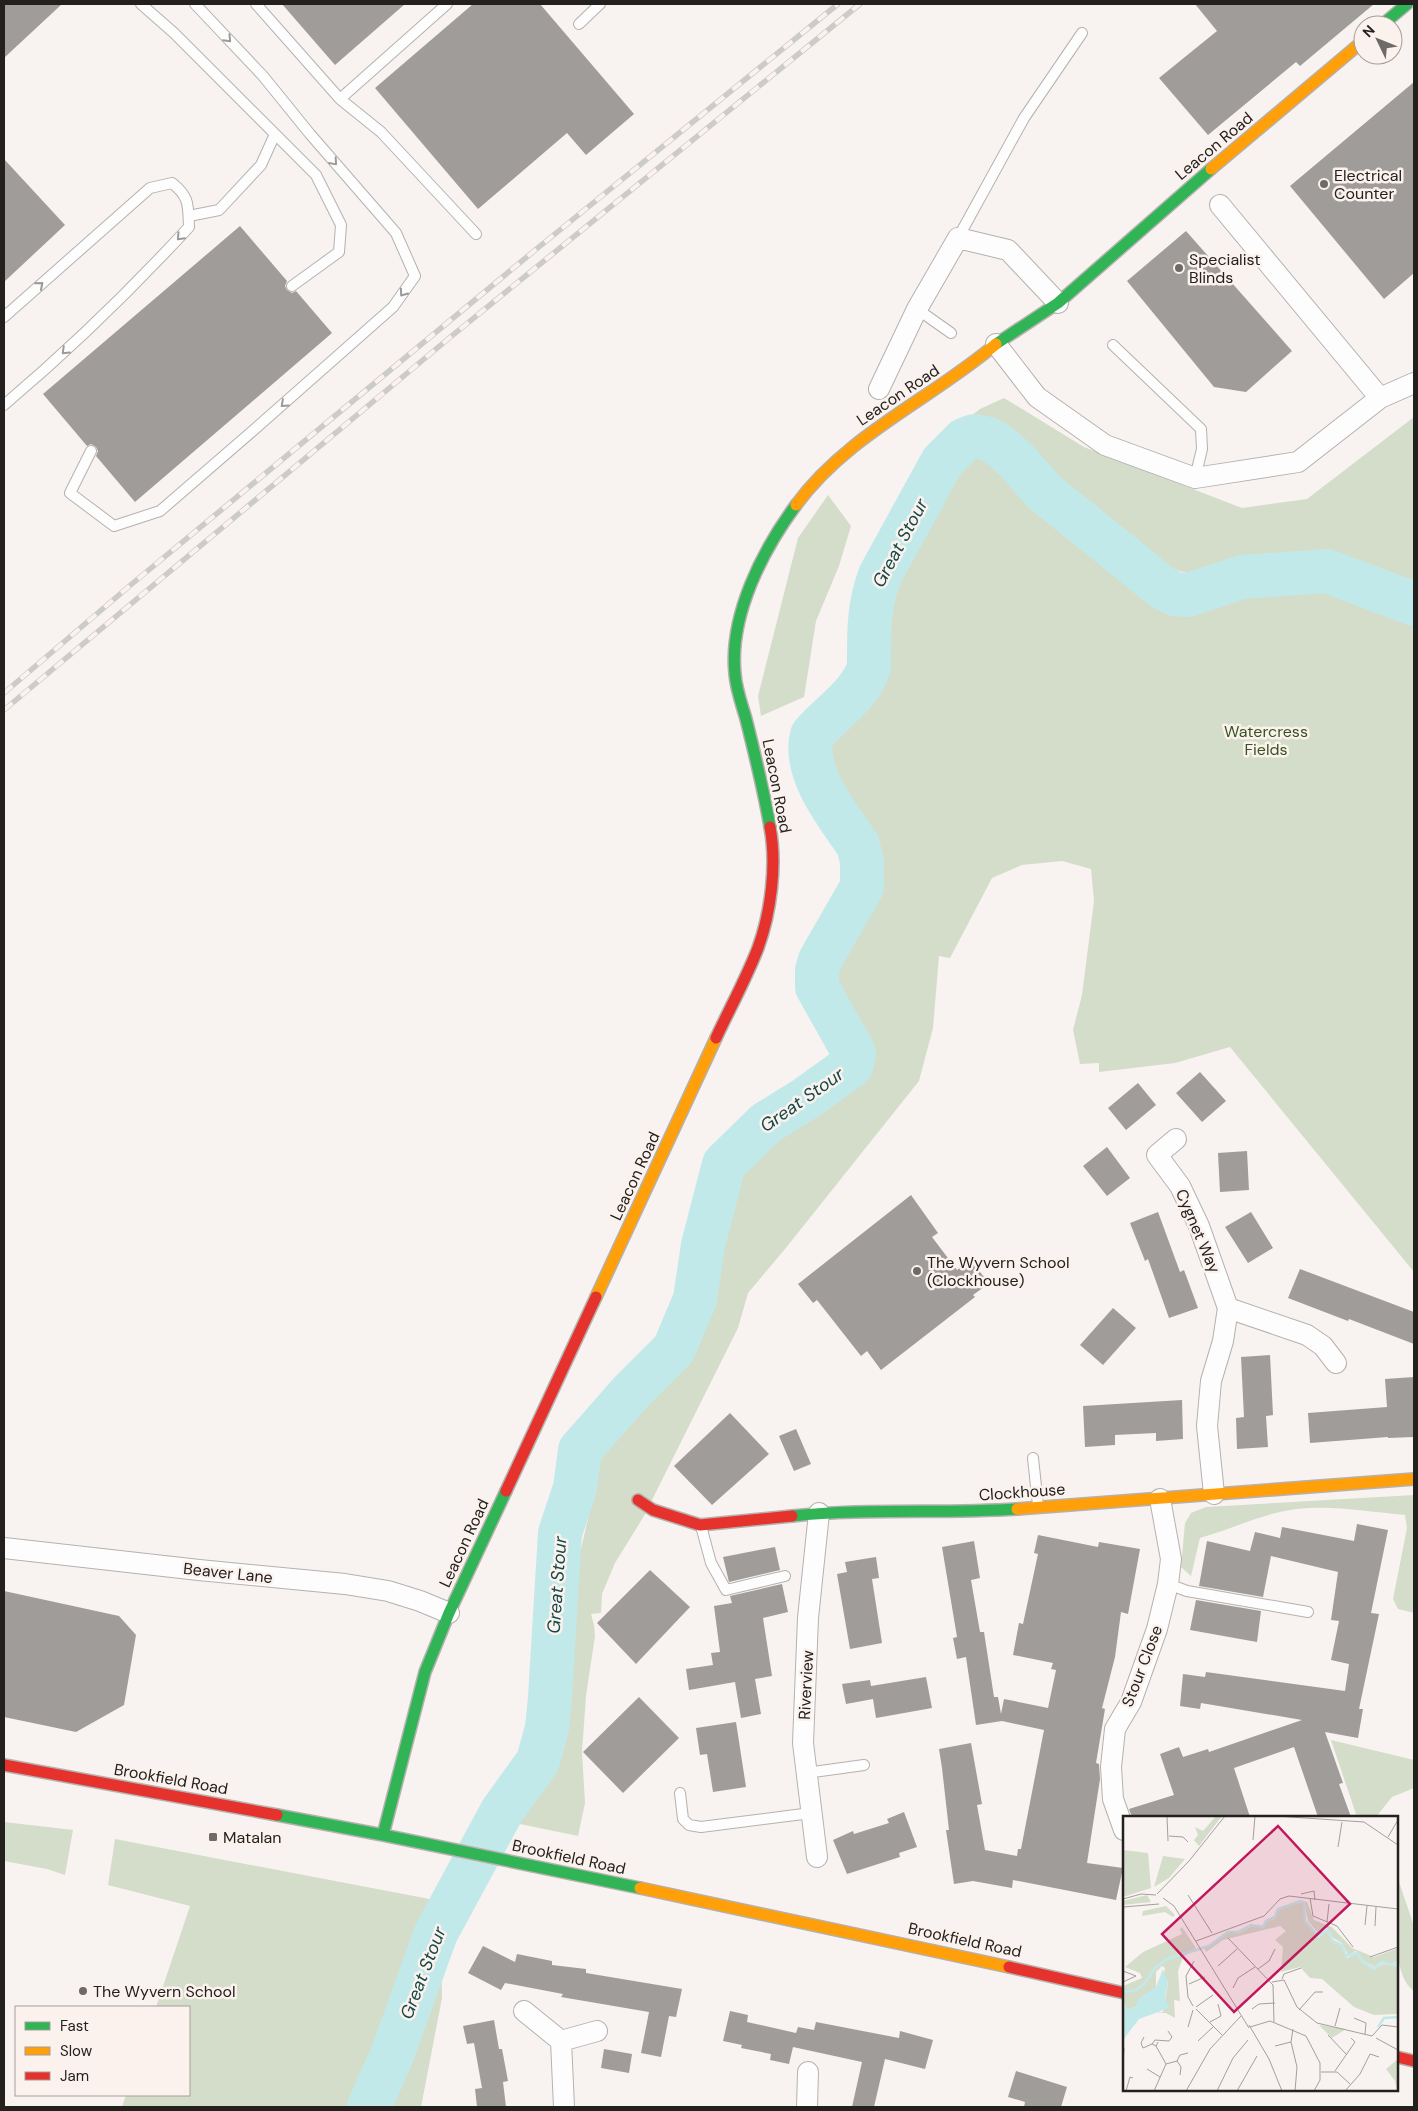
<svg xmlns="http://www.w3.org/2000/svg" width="1418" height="2111" font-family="'DM Sans',sans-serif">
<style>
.green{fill:#d4ddca}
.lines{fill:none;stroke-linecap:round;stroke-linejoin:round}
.river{stroke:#c2e9e9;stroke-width:44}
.building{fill:#9f9c9a}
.lane-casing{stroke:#b5b1af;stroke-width:12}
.street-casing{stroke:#b5b1af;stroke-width:22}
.fast-casing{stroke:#b5b1af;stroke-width:14}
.slow-casing{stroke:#b5b1af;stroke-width:14}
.jam-casing{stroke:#b5b1af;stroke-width:14}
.lane{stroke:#fefdfd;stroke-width:10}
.street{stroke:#fefdfd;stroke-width:20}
.fast{stroke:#30b455;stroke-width:11}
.slow{stroke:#ff9f0a;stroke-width:11}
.jam{stroke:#e5322d;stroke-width:11}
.rail-casing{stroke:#cdcbca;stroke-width:5.5}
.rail{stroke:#fbf2ed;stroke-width:4;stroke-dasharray:11;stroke-linecap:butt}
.oneway{stroke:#9c9a99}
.poi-dot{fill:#6e6a68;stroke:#fbf2ed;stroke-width:2}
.labels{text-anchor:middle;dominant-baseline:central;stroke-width:5;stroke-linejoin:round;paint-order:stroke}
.street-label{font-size:16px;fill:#24201e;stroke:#fbf2ed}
.poi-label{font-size:16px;fill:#24201e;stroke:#fbf2ed;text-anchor:start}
.park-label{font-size:16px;fill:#34541f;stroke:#fbf2ed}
.water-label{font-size:18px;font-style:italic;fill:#144849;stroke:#fbf2ed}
.inset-river{fill:none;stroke:#c2e9e9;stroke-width:2.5}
.inset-road{fill:none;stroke:#a39f9c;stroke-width:1}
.view{fill:#c2185b;fill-opacity:0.15;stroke:#c2185b;stroke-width:2.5}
.inset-edge{fill:none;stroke:#24201e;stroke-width:2.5}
</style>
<rect width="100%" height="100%" fill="#f8f3f0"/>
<path class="green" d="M1004 398 1084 447 1242 508 1307 499 1414 417 1413 580 1348 560 1309 551 1257 558 1200 576 1167 568 1105 525 993 422 967 419 980 409Z
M980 449 992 454 1003 463 1017 488 1051 522 1075 539 1097 559 1158 601 1174 608 1184 610 1194 609 1242 590 1293 584 1337 586 1368 597 1414 620V1272L1230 1047 1175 1063 1099 1072V1063L1080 1064 1073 1030 1082 995 1094 901 1091 869 1062 861 1022 865 992 878 950 958 939 956 933 1028 919 1081 785 1249 748 1293 738 1328 644 1516 615 1563 602 1594 601 1613 591 1614 594 1625 595 1636 586 1696 582 1752 585 1803 578 1836 515 1823C575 1769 556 1694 565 1623 566 1609 571 1596 574 1582 580 1552 587 1523 594 1493 591 1483 586 1469 590 1459 596 1443 632 1416 646 1404 663 1388 681 1365 692 1344 700 1330 706 1313 710 1298 716 1276 712 1252 715 1230 719 1206 729 1180 742 1160 754 1143 773 1129 791 1118 812 1105 854 1092 865 1068 885 1023 821 999 832 962L874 892 876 874 873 853 865 833 833 781 826 761V739L830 730 868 693 876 679 884 588 908 541 928 511 954 463 961 455 971 450Z
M828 495 851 526 839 566 816 621 804 697 761 716 758 696 798 538Z
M1414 1495V1613L1398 1609 1393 1599 1407 1528 1405 1515C1370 1512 1332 1505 1297 1509 1264 1513 1232 1529 1200 1538L1191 1576 1181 1567 1185 1523 1191 1513 1206 1507Z
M1331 1740 1414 1760V1788L1392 1797 1376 1817H1357Z
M4 1822 73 1830 65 1875 47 1869 4 1861Z
M115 1839 440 1901 442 1998 421 2107H122L126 2095H189V2007H156L190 1906 108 1885Z
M1397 1876 1414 1926V1991C1389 1974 1397 1904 1397 1876Z"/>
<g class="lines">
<path class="river" d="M369 2107 392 2055 436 1933 502 1811 538 1761 547 1728 550 1697 560 1533 575 1488 580 1450 630 1393 674 1349 695 1299 703 1245 724 1164 766 1123 805 1099 851 1066 854 1053 817 987V970L820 960 862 887V861L858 845C838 816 802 772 812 735 830 714 861 694 869 667 869 632 868 608 880 575L942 462 964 440 974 436 989 439 1000 446 1016 460 1044 492 1163 588 1175 594 1188 595 1242 577 1327 571 1414 604"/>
</g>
<path class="building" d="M4 4H62L4 58Z
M282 4H405L335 65Z
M473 4H540L634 114 586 155 567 133 478 209 375 88Z
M1195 4H1374L1300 66 1296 62 1208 135 1159 78 1217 31Z
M1414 82V273L1384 299 1290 186Z
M4 159 65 225 4 282Z
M240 226 287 281 285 286 287 290 292 293 296 291 332 333 135 502 96 456 98 451 96 447 91 444 87 446 43 394Z
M1186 231 1292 351 1246 392 1214 387 1127 281Z
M1200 1072 1226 1101 1202 1122 1176 1093Z
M1138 1083 1156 1105 1126 1130 1108 1108Z
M1107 1147 1130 1178 1107 1196 1083 1166Z
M1247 1151 1249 1190 1220 1192 1218 1153Z
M911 1195 938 1233 932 1237 957 1270 970 1260 985 1278 980 1282 984 1287 973 1295 975 1297 881 1370 867 1351 861 1356 817 1300 813 1303 798 1284Z
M1158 1212 1180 1272 1184 1270 1198 1308 1169 1318 1148 1259 1145 1261 1130 1223Z
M1251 1212 1273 1248 1248 1263 1225 1227Z
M1300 1269 1414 1312V1344L1349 1319 1348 1321 1288 1298Z
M1113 1308 1136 1328 1103 1365 1080 1345Z
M1270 1355 1273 1415 1266 1416 1268 1447 1237 1449 1236 1418 1244 1417 1241 1357Z
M1414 1377V1437L1388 1438V1437L1310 1443 1308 1413 1387 1407 1385 1379Z
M1182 1400 1183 1439 1156 1441V1433L1115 1435V1445L1085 1447 1083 1406Z
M730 1413 769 1454 712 1505 674 1466Z
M796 1429 811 1464 794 1471 779 1436Z
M1357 1524 1388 1530 1371 1613 1379 1614 1359 1709H1363L1358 1738 1325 1732 1343 1783 1339 1784 1351 1817H1318L1294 1747 1234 1768 1250 1817H1132L1129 1809 1174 1795 1160 1754 1179 1747 1183 1757 1208 1749 1209 1752 1302 1720 1201 1703 1200 1709 1180 1706 1183 1674 1205 1677 1206 1672 1345 1691 1349 1664 1331 1660 1339 1621 1331 1620 1338 1572 1271 1556 1263 1597 1199 1586 1207 1541 1250 1551 1255 1532 1280 1538 1282 1527 1354 1541Z
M1038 1535 1098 1547 1099 1542 1140 1549 1128 1614 1121 1612 1115 1657 1102 1708 1105 1709 1096 1763 1099 1764 1100 1779 1087 1863 1123 1868 1116 1900 1013 1880 1012 1888 973 1881 954 1884 946 1830H949L942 1768 939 1749 971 1743 982 1804 977 1805 985 1850 1017 1856 1018 1849H1021L1044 1730 1002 1721 976 1725 966 1657 957 1659 953 1638 957 1637 942 1547 974 1541 980 1578 971 1580 980 1632H984L994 1697H998L1001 1714 1004 1699 1048 1708 1056 1670 1051 1669 1053 1663 1013 1655 1019 1623 1023 1624 1038 1554 1034 1553Z
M775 1547 780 1570 729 1582 723 1557Z
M876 1557 879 1578 872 1579 882 1643 850 1649 837 1574 847 1572 845 1562Z
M650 1570 690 1607 636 1664 597 1623Z
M782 1584 788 1612 763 1618 772 1676 755 1679 761 1714 741 1718 735 1682 689 1690 686 1669 713 1665 711 1653 720 1652 714 1606 732 1603 730 1596Z
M4 1591 119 1616 136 1635 124 1705 76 1732 4 1717Z
M1196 1600 1261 1611 1257 1642 1190 1630Z
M926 1677 932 1708 876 1718 873 1699 846 1704 842 1684 870 1680 871 1686Z
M639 1697 679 1738 623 1793 583 1752Z
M736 1722 746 1787 713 1792 707 1754 700 1755 696 1728Z
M904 1812 917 1847 899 1853 900 1857 847 1874 833 1840 853 1831 854 1834 889 1823 887 1819Z
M483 1946 515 1962 517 1954 552 1961V1965L586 1969V1973L682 1989 676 2017 669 2016 661 2057 641 2053 649 2012 561 1997 563 1994 505 1983 501 1990 468 1973Z
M730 2011 748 2015 747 2022 796 2033 798 2027 814 2030 816 2022 899 2038 900 2031 933 2040 925 2069 885 2059 874 2107H852L862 2062 793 2047 789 2064 770 2060 771 2054 741 2048 742 2045 723 2041Z
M494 2020 499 2049H502L508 2081 503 2082 506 2107H477L475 2089 482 2088 474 2043 467 2044 463 2026Z
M604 2049 632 2054 629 2073 601 2068Z
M1016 2071 1067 2087 1061 2107H1024L1025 2102 1008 2097Z"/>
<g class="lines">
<g class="lane-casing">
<path id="lane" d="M141 4 174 33 316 175 341 225 339 252 292 286
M256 4 340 99 447 4
M579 24 600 4
M340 99 381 132 476 234
M189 216 219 210 261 165 275 134
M958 238 1024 118 1082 33
M917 309 951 333
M4 317 150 188 172 183C190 197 188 206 189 227 131 290 69 350 4 405
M1113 345 1201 429 1202 449 1195 478
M91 451 70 493 114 526 160 511 256 428 393 307 415 276 396 233 310 134 263 76 195 4
M1033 1458 1038 1505
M701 1526 711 1563 726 1590 785 1576
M1168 1584 1187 1591 1308 1612
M806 1773 864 1765
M680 1793 683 1819 689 1825 701 1827 811 1813"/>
</g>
<g class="street-casing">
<path id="street" d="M1220 205 1380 398
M996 344 1037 397 1105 445 1195 478 1298 462 1380 398 1414 383
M879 389 917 309 958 238 1008 250 1058 303
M1176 1139 1157 1155 1180 1186 1199 1226 1228 1308 1223 1341 1211 1381 1207 1426 1214 1494
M1228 1308 1307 1335 1323 1346 1336 1363
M4 1548 199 1570 345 1584 388 1591 420 1601 449 1613
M1124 1830 1113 1799 1111 1767 1115 1729 1131 1702 1157 1629 1168 1584 1171 1559 1160 1499
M817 1857 803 1743 808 1618 819 1513
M524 2011 561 2041 597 2031
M561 2041 564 2107
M807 2107 808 2072"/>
</g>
<g class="fast-casing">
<path id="fast" d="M1382 25 1407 4
M996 344 1058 303 1211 169
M770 827C764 791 755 755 746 719 742 705 736 689 735 674 729 616 762 551 796 505
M792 1516C867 1508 942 1514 1017 1509
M277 1815 383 1835 640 1888
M383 1835 425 1672 449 1613 506 1491"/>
</g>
<g class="slow-casing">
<path id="slow" d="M1211 169 1363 41
M796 505C847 435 931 399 996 344
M596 1297 716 1038
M1017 1509 1414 1479
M640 1888 1009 1967"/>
</g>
<g class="jam-casing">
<path id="jam" d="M716 1038C730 1008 746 979 758 948 771 912 777 865 770 827
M506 1491 596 1297
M638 1500 653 1510 700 1525 792 1516
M4 1765 277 1815
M1009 1967 1124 1993
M1397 2057 1414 2061"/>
</g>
<use href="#lane" class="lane"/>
<use href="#street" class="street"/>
<use href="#fast" class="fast"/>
<use href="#slow" class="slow"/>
<use href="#jam" class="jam"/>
<g class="rail-casing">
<path id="rail" d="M4 693 133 583 534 251 838 4
M4 710 448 339 860 4"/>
</g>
<use href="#rail" class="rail"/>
</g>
<defs><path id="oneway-chevron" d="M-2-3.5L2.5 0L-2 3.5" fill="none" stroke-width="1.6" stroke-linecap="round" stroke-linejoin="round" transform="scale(1.25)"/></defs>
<g class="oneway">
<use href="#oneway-chevron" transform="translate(228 39) rotate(46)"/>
<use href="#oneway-chevron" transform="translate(334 162) rotate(49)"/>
<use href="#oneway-chevron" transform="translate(180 237) rotate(133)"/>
<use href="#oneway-chevron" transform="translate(40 285) rotate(-41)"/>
<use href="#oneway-chevron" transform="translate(403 293) rotate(126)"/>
<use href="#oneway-chevron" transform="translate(65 351) rotate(136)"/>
<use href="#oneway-chevron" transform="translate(284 404) rotate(138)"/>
</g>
<g class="poi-dot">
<circle cx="1324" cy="184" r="5"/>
<circle cx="1179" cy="268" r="5"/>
<circle cx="917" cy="1271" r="5"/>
<rect x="208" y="1832" width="10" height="10" rx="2.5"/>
<circle cx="83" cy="1991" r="5"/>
</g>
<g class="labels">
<g class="street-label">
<text transform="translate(1214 146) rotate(-40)">Leacon Road</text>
<text transform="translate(898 395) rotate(-34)">Leacon Road</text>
<text transform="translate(777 786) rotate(79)">Leacon Road</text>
<text transform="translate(635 1176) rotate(-65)">Leacon Road</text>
<text transform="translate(1198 1231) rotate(67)">Cygnet Way</text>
<text transform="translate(1022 1492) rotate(-4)">Clockhouse</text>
<text transform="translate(464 1543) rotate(-65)">Leacon Road</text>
<text transform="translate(228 1573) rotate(6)">Beaver Lane</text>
<text transform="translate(1142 1666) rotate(-69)">Stour Close</text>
<text transform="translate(806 1685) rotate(-87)">Riverview</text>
<text transform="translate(171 1779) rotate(10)">Brookfield Road</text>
<text transform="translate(569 1857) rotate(12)">Brookfield Road</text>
<text transform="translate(965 1940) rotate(12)">Brookfield Road</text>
</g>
<g class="poi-label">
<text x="1334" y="175">Electrical<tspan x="1334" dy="18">Counter</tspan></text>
<text x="1189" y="259">Specialist<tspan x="1189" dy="18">Blinds</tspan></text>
<text x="927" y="1262">The Wyvern School<tspan x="927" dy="18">(Clockhouse)</tspan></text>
<text x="223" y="1837">Matalan</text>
<text x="93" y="1991">The Wyvern School</text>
</g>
<g class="park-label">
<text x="1266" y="731">Watercress<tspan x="1266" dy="18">Fields</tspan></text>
</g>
<g class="water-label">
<text transform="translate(900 543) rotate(-62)">Great Stour</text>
<text transform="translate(802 1100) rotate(-35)">Great Stour</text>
<text transform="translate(557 1585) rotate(-86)">Great Stour</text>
<text transform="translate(423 1973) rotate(-69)">Great Stour</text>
</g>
</g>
<g transform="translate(1123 1816)">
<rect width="275" height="275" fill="#f8f3f0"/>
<path d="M93 0H99L76 30 71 24 75 19 72 11 80 15ZM0 34 25 37 28 72 0 81ZM40 40 62 43 46 62 31 71ZM24 79 28 86 0 89V85ZM181 85 184 86 191 104 209 111 229 132 251 141 275 132V145L269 148 258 145 252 151 242 146 233 135 225 139 219 127 210 122 203 111 195 117 185 105ZM180 86 182 106 195 122 204 114 209 125 219 130 224 142 233 138 240 147 251 154 260 148 275 150V198L251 199 231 191 199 163 187 162 177 151 158 156 160 131 152 124 163 115 157 110 100 124 83 136 81 132 105 117H116L129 110 140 112 144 105 152 103 156 93ZM43 90 52 99 50 101 42 96 19 100 20 95ZM59 111 73 132 60 141 55 155 57 185 51 184 52 202 43 197 30 196H40L45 166 41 158 42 152 39 150 33 156V171L13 191 4 194 0 186V170L19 162 17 157 2 151 20 136 59 118 57 113ZM196 209 223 213 209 222ZM275 243V275H274L272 265 263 253Z" fill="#d4ddca"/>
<path d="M40 153 45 166 42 181 46 192 16 203 0 224V186L4 194 13 191 15 183 33 171Z" fill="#c2e9e9"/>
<path class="inset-river" d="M0 176 13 174 21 168 33 151 44 143 86 130 105 116H115L128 109 140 111 143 105 152 101 155 93 178 85 181 87 182 105 195 120 204 114 210 125 219 129 223 140 234 137 241 147 252 153 259 146 270 149 275 147M255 211 261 202 275 201"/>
<path class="inset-road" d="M44 0 45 25M153 0 241 6 275 29M46 20 60 21 65 26M265 21 275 4M130 24 132 0M215 31 219 6M34 78 66 45 102 0M178 78 191 75 192 84M65 79 89 117M40 82 51 90 126 212M187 82 190 100 214 110 230 131M0 83 18 78 33 79M0 91 36 88M204 106 206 88M242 109 244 90M252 110 253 91M105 122 150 169 151 206M73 125 141 100 157 83 166 80 275 93M247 141 275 131M95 150 114 133M135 153 146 145 152 133M0 155 13 160 0 166M63 160 65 181 70 190M63 160 71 145M159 163 161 158 178 152M149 166 161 164 174 191 194 207 249 220 259 209 275 211M66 168 82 161M110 172 115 162 132 151M73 191 90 179M73 193 99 219M129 193 136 188 152 187M176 194 192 176H200M231 202 243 207 242 218M87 206 98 200 95 188M126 209 146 243 159 275M212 210 217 192M65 211 70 194M127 211 147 205 183 220 197 247V264L191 275M170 213 168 226 174 251 172 275M205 219 223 238M21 221 18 227 20 232 29 228M253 222 275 234M75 225 90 211M35 226 33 230 29 228 32 224 46 225 49 221 45 215M152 230 168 226M54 245 58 251 57 259M43 248 54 245 57 239 65 237M0 250 1 232M24 253 37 261M212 255 232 226 228 222M198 256H214L227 268M3 275 7 261 10 262M31 275 43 248 33 230M63 275 87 233 118 200M94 275 110 242 125 224M114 275 134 240M222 275 237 258 247 238 256 241"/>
<path class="view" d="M155 10 227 88 111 196 39 118Z"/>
<rect width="275" height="275" class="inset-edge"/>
</g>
<rect width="1418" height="2111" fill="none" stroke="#24201e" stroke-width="10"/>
<rect x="15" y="2006" width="175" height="90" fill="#fbf2ed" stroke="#a59e9a"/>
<rect x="25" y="2022" width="25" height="8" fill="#30b455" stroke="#a59e9a"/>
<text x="60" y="2031" font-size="15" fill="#24201e">Fast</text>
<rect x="25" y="2047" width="25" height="8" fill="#ff9f0a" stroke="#a59e9a"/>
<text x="60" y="2056" font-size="15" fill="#24201e">Slow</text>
<rect x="25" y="2072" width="25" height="8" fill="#e5322d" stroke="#a59e9a"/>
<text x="60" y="2081" font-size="15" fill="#24201e">Jam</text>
<g transform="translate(1378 40) rotate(313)"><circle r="24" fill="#fbf2ed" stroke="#a59e9a"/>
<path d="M0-4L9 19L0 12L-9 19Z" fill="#6e6a68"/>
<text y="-8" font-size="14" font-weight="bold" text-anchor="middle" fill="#24201e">N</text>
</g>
</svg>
